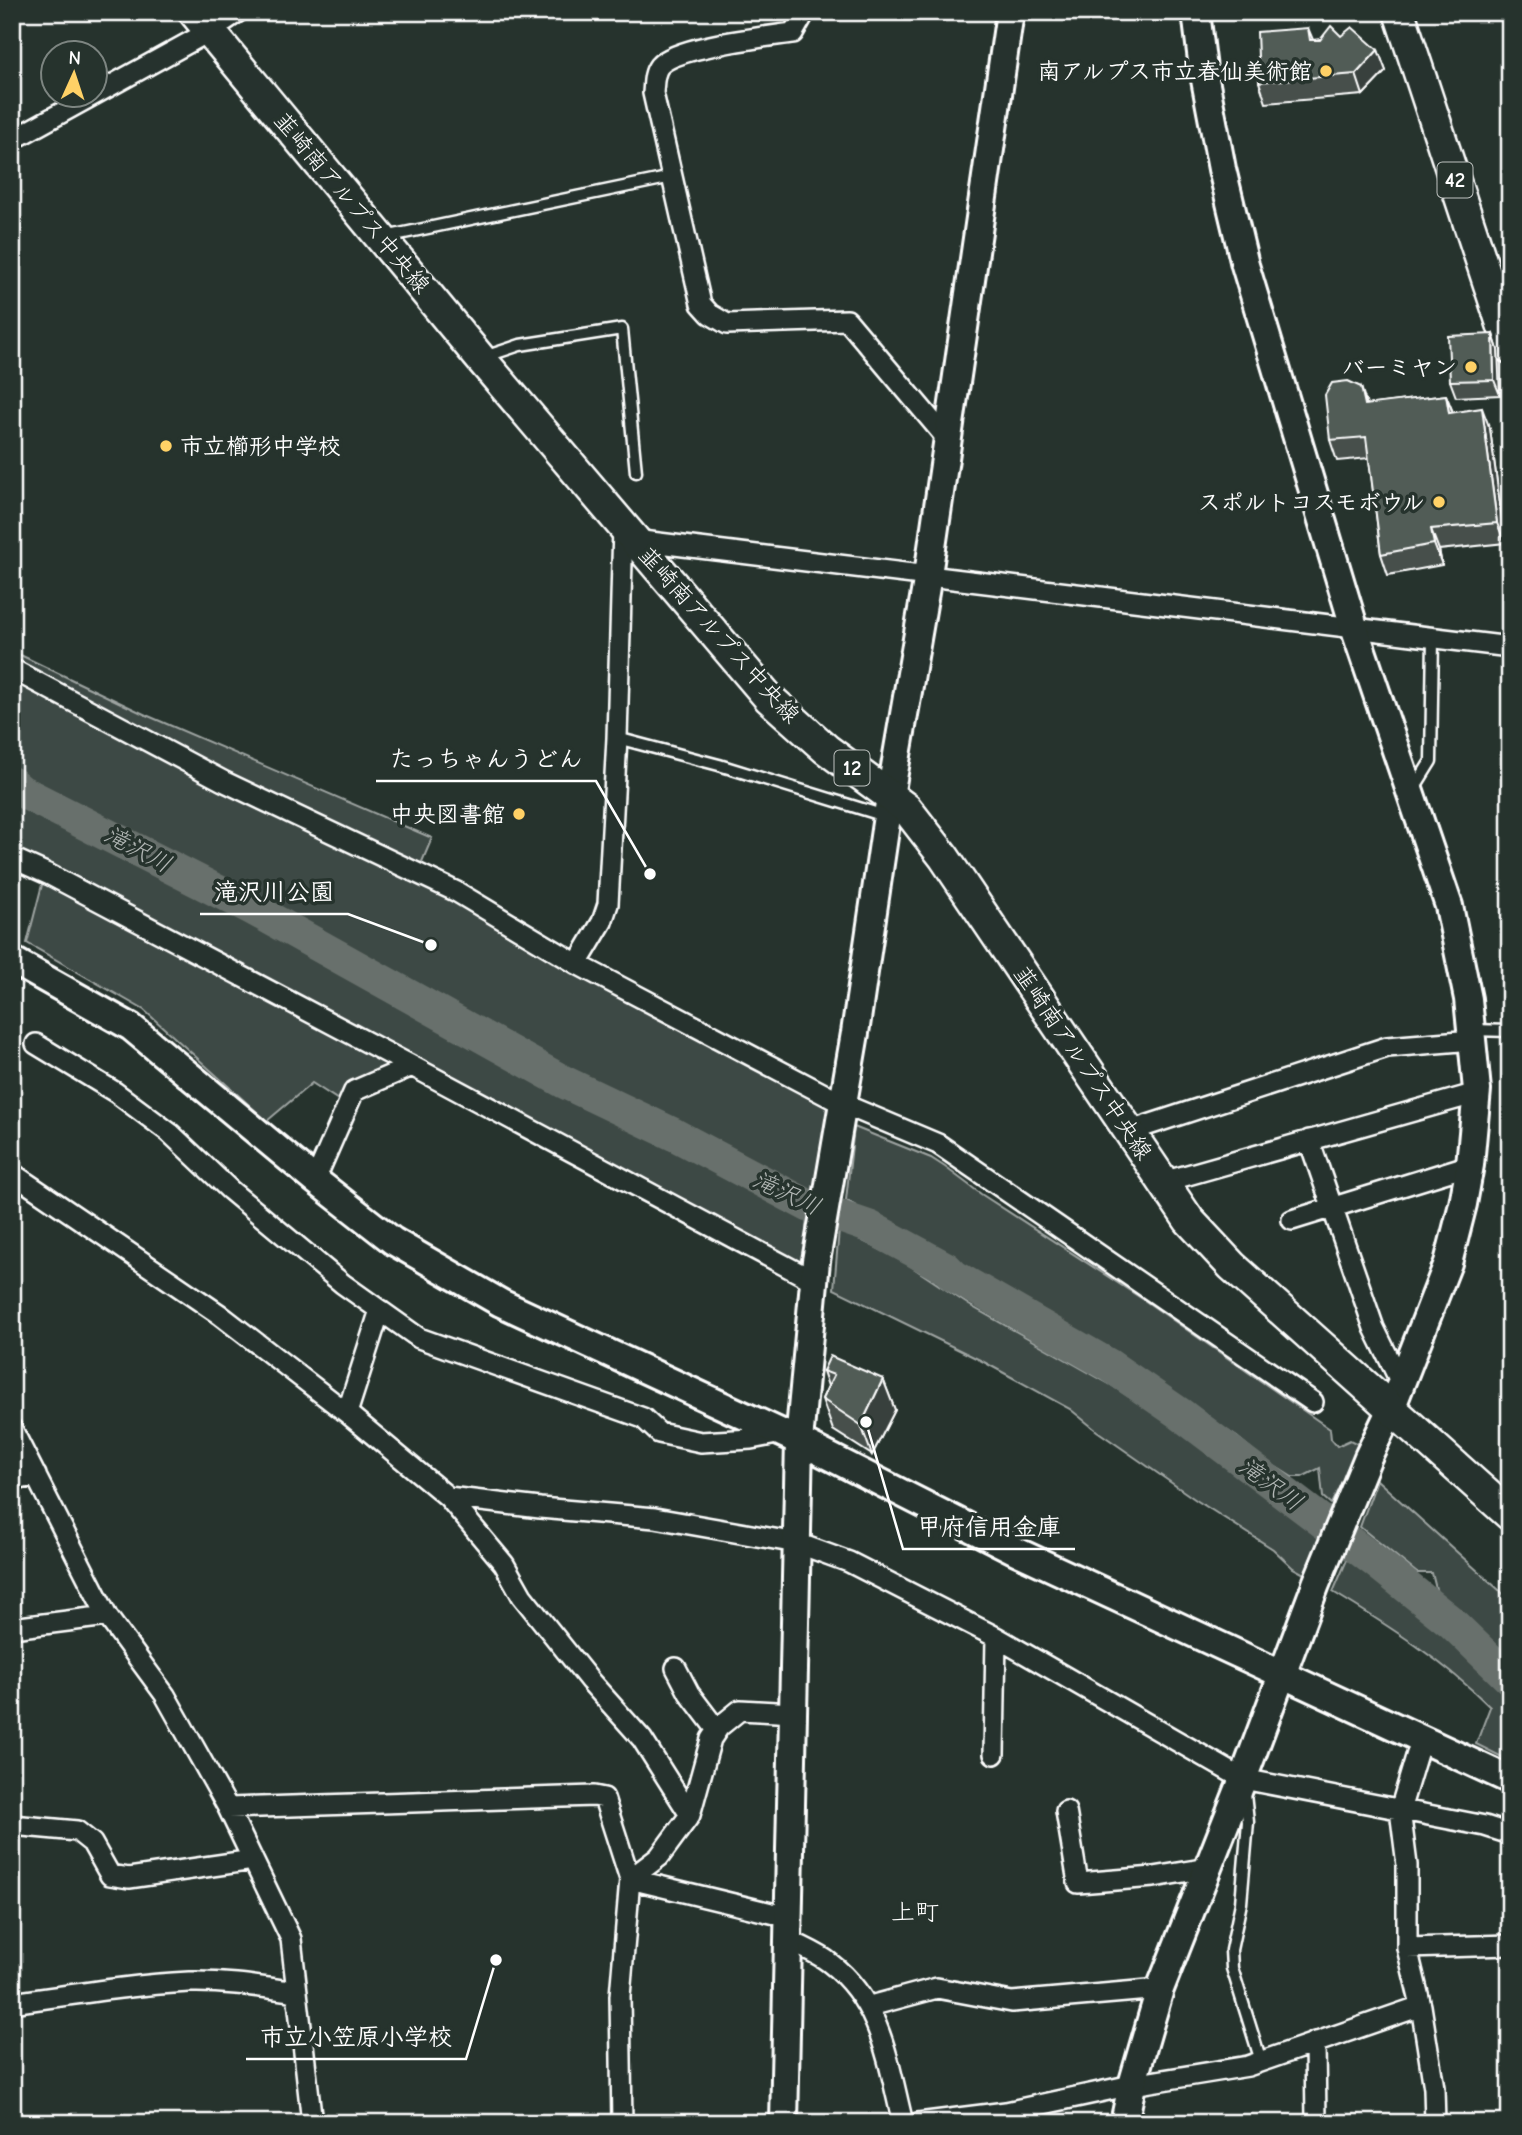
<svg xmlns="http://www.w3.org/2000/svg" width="1522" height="2135" font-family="'Comic Neue','Klee One',sans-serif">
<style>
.green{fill:#3e4944;stroke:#9ea4a2;stroke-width:2}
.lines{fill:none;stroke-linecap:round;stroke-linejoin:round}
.river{stroke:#67706c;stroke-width:33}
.lane-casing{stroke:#fff;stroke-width:15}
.street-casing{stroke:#fff;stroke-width:24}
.secondary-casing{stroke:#fff;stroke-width:32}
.primary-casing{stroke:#fff;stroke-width:35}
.lane{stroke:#26332d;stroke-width:10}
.street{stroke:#26332d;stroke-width:19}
.secondary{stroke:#26332d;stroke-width:26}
.primary{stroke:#26332d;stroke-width:30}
.wall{fill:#464f4b;stroke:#fff;stroke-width:2}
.shaded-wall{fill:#39403d;stroke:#fff;stroke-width:2}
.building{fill:#515c57;stroke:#fff;stroke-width:2}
.poi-dot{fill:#ffd166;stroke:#26332d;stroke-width:2.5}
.labels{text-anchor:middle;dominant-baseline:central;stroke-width:7;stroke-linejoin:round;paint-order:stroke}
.shield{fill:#26332d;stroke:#bec2c0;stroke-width:2}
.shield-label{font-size:21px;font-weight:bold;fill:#fff}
.poi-label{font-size:23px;font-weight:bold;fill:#fff;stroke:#26332d;text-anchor:end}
.street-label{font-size:23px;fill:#fff;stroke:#26332d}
.water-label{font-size:24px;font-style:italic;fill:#b3b8b6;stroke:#26332d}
.neighbourhood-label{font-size:24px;fill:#fff;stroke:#26332d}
.leader{fill:none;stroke:#fff;stroke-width:2.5}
.callout-dot{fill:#fff;stroke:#26332d;stroke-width:2.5}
.callout-label{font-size:24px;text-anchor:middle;font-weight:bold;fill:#fff;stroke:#26332d;stroke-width:7;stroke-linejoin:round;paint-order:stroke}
</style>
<rect width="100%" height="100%" fill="#26332d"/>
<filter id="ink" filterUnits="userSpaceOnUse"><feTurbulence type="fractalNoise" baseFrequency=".0143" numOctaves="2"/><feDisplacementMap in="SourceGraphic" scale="14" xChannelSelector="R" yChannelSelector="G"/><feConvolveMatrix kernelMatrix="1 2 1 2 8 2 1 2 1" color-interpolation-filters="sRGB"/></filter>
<g filter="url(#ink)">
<path class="green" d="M12 651 146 715 432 838 419 869 12 664Z
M12 669 449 888 843 1104 824 1214 675 1135 578 1089 270 918 12 785Z
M12 797 108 845 461 1031 458 1041 481 1043 807 1214 804 1268 412 1061 343 1103 312 1083 267 1121 144 1010 27 943 45 873 12 858Z
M854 1127 931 1158 945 1167 981 1194 1144 1300 1330 1429 1331 1439 1337 1446 1350 1440 1360 1445 1331 1504 1323 1497 1320 1468 1302 1477H1292L1265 1460 1237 1437 1179 1398 1091 1342 1032 1305 916 1241 901 1227 890 1226 846 1200Z
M839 1229 903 1261 969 1305 1111 1385 1178 1429 1322 1533 1306 1575 1293 1568 1273 1549 1196 1500 1097 1431 1070 1409 982 1361 834 1289Z
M1377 1480 1510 1600V1666L1502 1652 1496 1649 1437 1593 1432 1573H1417L1360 1527Z
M1349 1555 1372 1570 1456 1636 1510 1691V1761L1476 1744 1490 1707C1444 1661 1389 1626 1333 1592Z"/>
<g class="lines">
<path class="river" d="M12 783 21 791 251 908 564 1082 675 1135 809 1206 870 1227 946 1268 954 1276 1109 1365 1179 1413 1376 1562 1451 1622 1510 1679"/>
<g class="lane-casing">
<path id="lane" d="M385 237 672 177
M484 357 520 345 622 329 636 472
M617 738 719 765 885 816
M1413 790 1431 761 1433 638
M1472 1030 1510 1031
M1245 1794 1248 1822 1241 1903 1231 1950 1232 1968 1261 2061"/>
</g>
<g class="street-casing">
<path id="street" d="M805 12 793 33C766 37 676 46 659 66 653 74 654 84 653 93L701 304 710 314 727 324 847 320 948 440
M12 140 210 31 238 12
M634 540 1510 647
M12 669 223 781 457 892 577 964 843 1104 938 1144 1313 1402
M12 858 50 875 412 1066
M577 964 602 922 608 904 617 738 623 527
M36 1044 115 1092 170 1133 230 1190 343 1284 419 1338 643 1418 659 1433 701 1442 751 1439 782 1433
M1130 1131 1387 1047 1473 1040
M1309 1140 1374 1328 1401 1383
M12 1173 219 1314 347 1413 448 1497 504 1564 522 1596 590 1681 642 1739 690 1815
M315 1180 354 1091 412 1066 814 1281
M1163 1182 1477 1093
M1292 1220 1470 1165
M347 1413 380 1310
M12 1429 107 1616 165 1695 227 1806 291 1939 312 2123
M12 1481 36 1475
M448 1497 540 1508 655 1518 797 1543 849 1562 996 1637 1243 1779 1485 1826 1510 1834
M12 1628 107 1616
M676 1668 689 1693 717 1730
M1421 1740 1400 1810 1407 1865V1948L1421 2006 1434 2088 1435 2123
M994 1754 996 1637
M229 1808 594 1796 604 1798 630 1879 620 1996 622 2123
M1066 1811 1078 1883 1154 1877 1208 1868
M12 1825 77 1831 92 1843 110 1875 129 1878 253 1860
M630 1879 659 1857 690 1815 711 1739 719 1727 740 1710 794 1713
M630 1879 788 1917
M787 1939C801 1947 818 1953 830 1963 882 2003 888 2063 903 2123
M1407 1948 1510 1945
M12 2003C71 1995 130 1985 189 1982 225 1981 261 1987 297 1992
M870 2006 937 1988 1012 2002 1160 1989
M1315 2042 1316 2123
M918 2123 1006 2112 1132 2085 1248 2066 1421 2006"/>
</g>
<g class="secondary-casing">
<path id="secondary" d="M12 960 131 1027 315 1180 393 1241 501 1303 799 1441 1016 1551 1510 1780
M784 2123 799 1441 816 1261 855 1033 890 796 928 575 1010 12
M1124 2123 1132 2085 1160 1989 1243 1779 1316 1584 1368 1457 1391 1409 1448 1263 1463 1204 1470 1165 1477 1090 1468 999 1449 906 1355 630 1245 265 1222 169 1203 69 1196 12"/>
</g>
<g class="primary-casing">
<path id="primary" d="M194 12 480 358 769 698 826 749 906 808 944 857 1189 1220 1232 1266 1510 1515
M1399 12 1510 348"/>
</g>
<use href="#lane" class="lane"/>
<use href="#street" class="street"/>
<use href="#secondary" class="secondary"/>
<use href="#primary" class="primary"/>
</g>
<path class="wall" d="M1308 28 1313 40 1341 36 1378 50 1386 71 1363 95 1266 103 1259 82Z
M1493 334 1498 350 1500 395 1456 397 1450 381Z
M1361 387 1367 405 1446 395 1453 412 1490 429 1505 543 1439 550 1442 565 1388 575 1381 554 1369 458 1337 461 1330 440Z
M823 1371 883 1379 895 1410 872 1455 833 1430 822 1399 828 1386Z"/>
<path class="shaded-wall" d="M1378 50 1386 71 1363 95 1356 74Z
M1493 334 1498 350 1500 395 1494 380Z
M1446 395 1454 416 1449 413Z
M1482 408 1490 429 1505 543 1497 523Z
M1431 529 1439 550 1442 565 1434 544Z
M883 1379 895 1410 872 1455 861 1425Z"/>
<path class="building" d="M1331 26 1341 36 1352 27 1378 50 1356 74 1259 82 1257 32 1308 28 1310 40H1320Z
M1493 334 1494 380 1450 381 1448 336Z
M1348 381 1361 387 1365 405 1446 395 1449 413 1482 408 1497 523 1431 529 1434 544 1381 554 1366 437 1330 440 1325 395 1332 383Z
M830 1356 883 1379 861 1425 822 1399 834 1375 823 1371Z"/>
</g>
<g class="poi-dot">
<circle cx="1326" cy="71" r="7"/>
<circle cx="1471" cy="367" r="7"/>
<circle cx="166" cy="446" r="7"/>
<circle cx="1439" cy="502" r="7"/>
<circle cx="519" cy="814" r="7"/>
</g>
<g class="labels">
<g class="shield">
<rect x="1437.5" y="162.5" width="35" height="35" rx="5"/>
<rect x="834.5" y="750.5" width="35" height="35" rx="5"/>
</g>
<g class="shield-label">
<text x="1455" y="180">42</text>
<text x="852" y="768">12</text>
</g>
<g class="poi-label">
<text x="1312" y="71">南アルプス市立春仙美術館</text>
<text x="1457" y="367">バーミヤン</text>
<text x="180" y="446" text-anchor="start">市立櫛形中学校</text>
<text x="1425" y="502">スポルトコスモボウル</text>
<text x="505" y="814">中央図書館</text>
</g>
<g class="street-label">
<text transform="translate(352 203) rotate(50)">韮崎南アルプス中央線</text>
<text transform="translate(719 635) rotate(48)">韮崎南アルプス中央線</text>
<text transform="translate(1083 1063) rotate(56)">韮崎南アルプス中央線</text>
</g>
<g class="water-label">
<text transform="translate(138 849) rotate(28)">滝沢川</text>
<text transform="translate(787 1193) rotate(25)">滝沢川</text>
<text transform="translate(1271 1484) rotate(36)">滝沢川</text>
</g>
<g class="neighbourhood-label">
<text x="915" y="1912">上町</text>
</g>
</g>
<path class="leader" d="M650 874L596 781H376M431 945L348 914H200M866 1422L903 1549H1075M496 1960L466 2059H246"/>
<g class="callout-dot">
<circle cx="650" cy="874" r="7"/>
<circle cx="431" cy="945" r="7"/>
<circle cx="866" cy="1422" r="7"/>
<circle cx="496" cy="1960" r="7"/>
</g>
<g class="callout-label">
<text x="486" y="767">たっちゃんうどん</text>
<text x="274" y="900">滝沢川公園</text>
<text x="989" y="1535">甲府信用金庫</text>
<text x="356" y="2045">市立小笠原小学校</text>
</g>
<rect width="1522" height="2135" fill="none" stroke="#26332d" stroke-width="42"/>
<rect x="21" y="21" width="1480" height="2093" fill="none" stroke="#fff" stroke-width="2.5" filter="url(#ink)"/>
<g transform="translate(74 74) rotate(3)"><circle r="33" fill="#26332d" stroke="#7d8581" stroke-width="2"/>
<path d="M0-5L12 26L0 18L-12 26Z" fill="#ffd166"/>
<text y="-10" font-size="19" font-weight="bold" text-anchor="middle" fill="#ffffff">N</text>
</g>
</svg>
